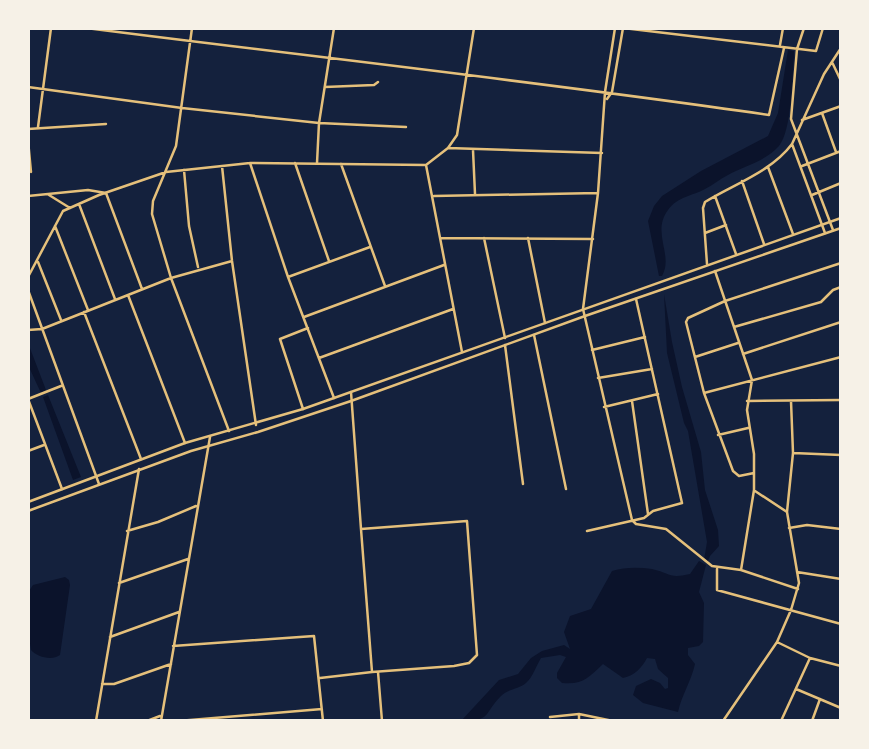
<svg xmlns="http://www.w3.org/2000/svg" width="869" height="749" font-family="'Crimson Pro',serif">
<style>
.water{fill:#0b132b}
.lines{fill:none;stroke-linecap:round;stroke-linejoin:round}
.minor{stroke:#e5c07b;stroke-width:2.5}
.tertiary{stroke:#e5c07b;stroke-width:2.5}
</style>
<rect width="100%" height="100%" fill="#14213d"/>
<path class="water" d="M788 50 794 51V57C792 78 792 130 779 146 766 161 744 166 728 175 720 179 713 185 705 189 692 196 677 197 668 210 651 233 674 255 662 276H659L648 221 654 206 662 196 701 171 768 136 778 113Z
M664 294 672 342 682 387 701 452 705 490 718 530 719 546 710 556 707 563 704 560 707 542 688 431 684 423 667 353Z
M28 343 46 390 41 393 28 365Z
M48 395 81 477 73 480 43 397Z
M699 561 706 565 699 592 704 603 703 642 699 646 688 648V655L695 664C691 682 682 694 678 712L643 703 633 695 636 686 651 679 660 683 665 689 668 688V678L658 669 655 659 647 658C641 669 635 675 623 678L603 664C588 678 583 685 562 683L557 678V673L566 657 560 655 541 658C536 666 533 677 526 683 519 689 508 689 501 696 483 714 492 721 461 721L499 680 518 674 531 658 542 651 564 645 570 649 564 632 570 616 591 609 612 571C625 567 638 567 652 569 670 573 669 579 690 574Z
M65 577 69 580 70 585 60 655C52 661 37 657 31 650 27 630 32 611 29 591L33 585Z"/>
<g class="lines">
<path class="minor" d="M86 28C314 57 542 82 769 115L784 48
M192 28 176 146 153 201 152 214 171 278 229 431
M615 28 605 92 598 193 583 309 632 520
M623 28 816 51 823 28
M804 28 797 49 791 119 833 230
M780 45 783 28
M832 62 841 81
M28 87 182 108 319 123 406 127
M325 87 374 85 378 82
M607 99 612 92 623 28
M822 113 836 152
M802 120 841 106
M38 127 51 28
M28 129 106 124
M28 140 31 172
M792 144 825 233
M448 148 602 153
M473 150 475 194
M250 163 288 277 334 398
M295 163 329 261
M317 163 319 123 334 28
M341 164 385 286
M426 165 462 352
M426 165 448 148 457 135 474 28
M222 166 232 261 256 425
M802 166 841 151
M768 167 793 234
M184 170 189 226 198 267
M742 181 764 244
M49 195 70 208
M812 195 841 183
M28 196 88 190 106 193 142 289
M434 196 598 193
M715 196 736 254
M79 204 115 299
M55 226 88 310
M705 233 726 225
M440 238 593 239
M484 238 505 338
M528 238 545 323
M38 262 61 320
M707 264 703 208 705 202C734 184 771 172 792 144L824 74 841 48
M715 271 752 380 747 410 754 454V490L741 570
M28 277 63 211 99 195 166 172 250 163 426 165
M288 277 370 247
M28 290 99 484
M128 295 185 443
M84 312 141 459
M304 317 444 265
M734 327 821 302 833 290 841 287
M28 330 42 329 171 278 232 261
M534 335 566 489
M505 345 523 484
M592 350 645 337
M743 354 841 322
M695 357 738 343
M319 358 453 309
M598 378 652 369
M351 392 361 529 467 521 477 655 469 663 454 666 372 672
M704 393 841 357
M28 399 62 489
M28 399 61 386
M632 401 648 514
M747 401 841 400
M604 407 658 394
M303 409 280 339 308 328
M718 435 748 428
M28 451 44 445
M793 453 841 455
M754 473 739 476 733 471 704 393 686 322 688 318 725 301 841 263
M755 491 787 512
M632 520 636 524 666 529 712 566 741 570 798 589
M789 528 807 525 841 529
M127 531 158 522 196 506
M587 531 644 518 653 511 682 503 636 299
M717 569V590L841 624
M797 572 841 579
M119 583 188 559
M110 637 179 612
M777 642 810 658 841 666
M173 646 314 636 323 721
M378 672 382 721
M320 678 372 672 361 529
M102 684H114L171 664
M796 689 841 708
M550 717 579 714 613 721
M96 721 139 469
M147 721 160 716
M161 721 210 437
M178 721 322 709
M579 721V714
M723 721 777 642 791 610 799 583 787 512 793 453 791 401
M781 721 810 658
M812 721 820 699
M840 721 841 718"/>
<path class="tertiary" d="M28 502 185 443 303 409 841 218
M28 511 191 451 258 432 351 401 585 316 841 228"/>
</g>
<rect width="869" height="749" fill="none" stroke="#f6f1e7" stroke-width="60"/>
</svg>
